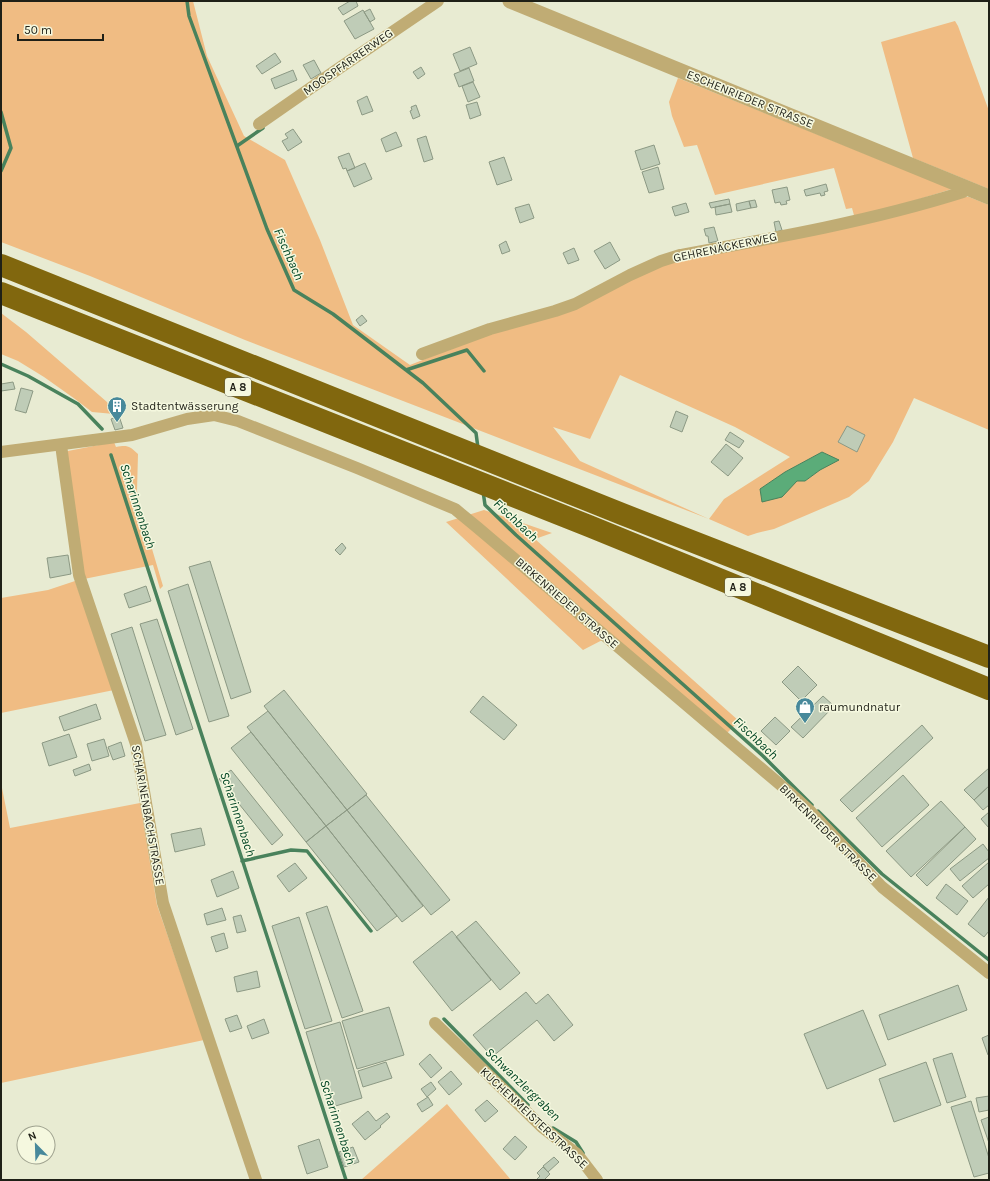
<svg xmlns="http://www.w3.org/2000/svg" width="990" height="1181" font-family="Karla,sans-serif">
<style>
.green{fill:#f0bc83;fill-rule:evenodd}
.water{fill:#5bac79;stroke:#49825c}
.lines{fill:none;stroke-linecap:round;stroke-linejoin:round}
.stream{stroke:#49825c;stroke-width:3.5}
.building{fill:#bfccb7;stroke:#8c9984}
.minor{stroke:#c0ac74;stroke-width:12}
.tertiary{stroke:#c0ac74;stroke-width:15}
.motorway{stroke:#81670e;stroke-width:22}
.labels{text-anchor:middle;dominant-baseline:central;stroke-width:3;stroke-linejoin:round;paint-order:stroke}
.shield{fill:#f5f8df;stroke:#5f6153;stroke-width:1}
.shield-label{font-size:11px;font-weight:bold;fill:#1f2017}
.street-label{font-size:12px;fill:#1f2017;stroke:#f5f8df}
.poi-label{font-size:12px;fill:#1f2017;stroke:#f5f8df;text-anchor:start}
.water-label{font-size:13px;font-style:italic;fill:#024524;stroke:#f5f8df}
</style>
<rect width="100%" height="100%" fill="#e8ebd2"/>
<path class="green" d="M1 1H193L207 56 244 136 285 160 320 240 353 325 410 365 662 264 963 197H969L989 205V430L914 398 893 442 869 481 849 497 774 529 757 533 748 536 709 519 245 340 90 276 1 242ZM620 375 735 427 790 457 724 499 709 519 580 461 553 427 590 439ZM822 452 838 460 820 470 805 481H797L785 472Z
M955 21 958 26 989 111V189L913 158 881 42Z
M678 78 952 189 855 219 852 208 846 209 834 168 715 195 697 145 684 147 672 116 669 102Z
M1 313 26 332 107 402 114 414 92 412 75 399 44 377 18 361 1 354Z
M114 442 116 447C128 445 129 446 138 454L137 491 142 515 163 586 160 589 153 565 84 579 67 459 68 451Z
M484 510 552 533 535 539 739 721 727 733 612 635 583 650 446 522Z
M75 581 114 690 1 713V598L48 590Z
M1 783 10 828 140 803 157 905 204 1040 1 1083Z
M447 1104 511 1180H361Z"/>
<path class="water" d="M822 452 839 460 820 470 805 481H797L782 497 762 502 760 489 785 472Z"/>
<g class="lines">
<path class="stream" d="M187 1 189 16 267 229 294 290 333 314 423 383 476 433 478 448
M1 112 11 148 1 171
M237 146 263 128
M1 364 28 376 78 404 102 429
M406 370 467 350 484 371
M111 455 346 1180
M483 491 485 505 516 535 763 756 812 805
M818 811 882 874 989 960
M242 861 291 850 307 851 371 931
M444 1019 528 1105
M553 1128 576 1142 583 1153"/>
</g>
<path class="building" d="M350 1H356L358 6 343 15 338 8Z
M370 9 375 19 370 22 364 12Z
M363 10 374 29 355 39 344 21Z
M470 47 477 64 460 71 453 54Z
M275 53 281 62 262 74 256 66Z
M314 60 321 73 311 79 303 65Z
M421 67 425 74 418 79 413 72Z
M469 68 474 81 459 87 454 74Z
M293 70 297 80 275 89 271 79Z
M473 82 480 97 468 102 462 86Z
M367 96 373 111 362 115 357 101Z
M477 102 481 115 470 119 466 105Z
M416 105 420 116 413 119 410 111 412 110 411 107Z
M293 129 302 142 288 151 282 141 288 138 285 134Z
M396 132 402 146 386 152 381 139Z
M426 136 433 159 424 162 417 139Z
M654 145 660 164 641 170 635 151Z
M349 153 355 168 347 171 346 168 343 169 338 157Z
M504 157 512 180 497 185 489 162Z
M365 163 372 179 354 187 347 171Z
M658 167 664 189 649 193 642 172Z
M826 184 828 191 824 192 825 195 821 196 820 193 806 196 804 190Z
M787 187 790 200 786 201 787 204 781 205 780 202 775 203 772 190Z
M729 199 730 204 711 208 709 203Z
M755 200 757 207 751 208 749 201Z
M749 201 751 208 737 211 736 204Z
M686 203 689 212 675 216 672 207Z
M529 204 534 218 520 223 515 208Z
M730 204 732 212 716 215 715 207Z
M779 221 782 230 776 232 774 222Z
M714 227 718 241 709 243 708 236H706L704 229Z
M506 241 510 251 502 254 499 245Z
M610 242 620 260 605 269 594 251Z
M574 248 579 260 568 264 563 253Z
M362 315 367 321 360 326 356 320Z
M13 382 15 389 1 391V384Z
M21 388 33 391 26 413 15 410Z
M676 411 688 416 682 432 670 427Z
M119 416 123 428 115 430 111 419Z
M847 426 865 435 857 452 838 442Z
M730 432 744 441 739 448 725 440Z
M726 444 743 458 728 476 711 462Z
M342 543 346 548 340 555 335 550Z
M68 555 71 574 50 578 47 558Z
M210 561 251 692 231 699 189 567Z
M188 584 229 716 209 722 168 591Z
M146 586 151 601 129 608 124 594Z
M157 619 193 729 176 735 140 624Z
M132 627 166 735 145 741 111 634Z
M798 666 817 685 801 701 782 682Z
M284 690 367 794 347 810 264 706Z
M483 696 517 725 504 740 470 712Z
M823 696 834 706 803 738 791 727Z
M96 704 101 719 64 731 59 717Z
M268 711 347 810 326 826 247 727Z
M775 717 790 731 776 745 761 731Z
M922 725 933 738 852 812 840 800Z
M251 732 326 826 306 842 231 748Z
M69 734 77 757 49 766 42 743Z
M104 739 109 756 92 761 87 744Z
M121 742 125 756 113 760 108 747Z
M89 764 91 770 75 776 73 770Z
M989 768V786L974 800 964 790Z
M231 770 283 835 272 845 219 779Z
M903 775 929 805 882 847 856 818Z
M989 786V805L983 810 974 800Z
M366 795 450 900 431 915 347 810Z
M941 801 965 827 911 877 886 851Z
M347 810 423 906 402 922 326 826Z
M989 812V828L981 819Z
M326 826 397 916 377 931 306 842Z
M965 827 976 839 927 886 916 875Z
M201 828 205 845 175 852 171 834Z
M983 844 989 852V858L960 881 950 869Z
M989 862V884L973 898 962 886Z
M295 863 307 878 289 892 277 876Z
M233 871 239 888 217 897 211 880Z
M946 884 968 901 957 915 936 898Z
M989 897V931L984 937 968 924Z
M327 906 363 1011 342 1018 306 913Z
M222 908 226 920 207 925 204 914Z
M241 915 246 931 237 933 233 917Z
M299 917 332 1021 305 1029 272 926Z
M476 921 520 973 500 990 456 937Z
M452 931 491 980 452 1011 413 962Z
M224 933 228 948 216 952 211 937Z
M257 971 260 987 237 992 234 977Z
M958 985 967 1010 888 1040 879 1015Z
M526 992 536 1004 548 994 573 1025 554 1041 537 1020 492 1057 473 1035Z
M389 1007 404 1055 357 1069 342 1021Z
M863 1010 886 1065 827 1089 804 1034Z
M237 1015 242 1028 230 1032 225 1019Z
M264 1019 269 1033 252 1039 247 1026Z
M340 1022 362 1098 329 1108 306 1032Z
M989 1035V1055H988L982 1038Z
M952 1053 966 1097 947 1103 933 1059Z
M430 1054 442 1068 431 1078 419 1064Z
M386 1062 392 1078 363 1087 358 1071Z
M926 1062 941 1105 894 1122 879 1079Z
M451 1071 462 1084 449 1095 438 1082Z
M431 1082 436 1089 427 1097 421 1089Z
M989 1096V1110L979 1112 976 1098Z
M428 1097 433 1105 422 1112 417 1104Z
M487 1100 498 1111 485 1122 475 1110Z
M971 1101 989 1158V1173L974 1177 951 1107Z
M368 1111 376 1121 387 1113 390 1117 380 1126 381 1127 365 1140 352 1124Z
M989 1117V1143L981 1120Z
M515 1136 527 1147 515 1160 503 1149Z
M319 1139 328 1167 307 1174 298 1146Z
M353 1147 359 1162 344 1167 339 1152Z
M554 1157 559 1162 548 1172 543 1166Z
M543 1167 550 1174 545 1179 546 1180H537V1179L540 1176 537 1173Z"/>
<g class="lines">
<path class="minor" d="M259 124 338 69 438 1
M422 354 490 329 555 311 575 304 630 275 661 261 680 255C775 238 871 221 963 192L966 187
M61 445 79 575 136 744 163 903 256 1180
M1 452 132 435 187 419 214 415 238 421 357 468 455 509 478 528 789 792 811 812 882 887 989 973
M435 1023 542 1127 577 1154 597 1180"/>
<path class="tertiary" d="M510 1 989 197"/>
<path class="motorway" d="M1 265 622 514 989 657
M1 293 589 526 989 689"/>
</g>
<defs>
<g id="building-pin" transform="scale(1)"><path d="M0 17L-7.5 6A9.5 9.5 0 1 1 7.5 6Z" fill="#48899b" stroke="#f5f8df"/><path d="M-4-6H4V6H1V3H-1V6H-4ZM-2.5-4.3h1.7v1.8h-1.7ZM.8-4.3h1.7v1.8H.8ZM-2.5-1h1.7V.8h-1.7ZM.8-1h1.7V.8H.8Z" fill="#fff"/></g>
<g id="shop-pin" transform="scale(1)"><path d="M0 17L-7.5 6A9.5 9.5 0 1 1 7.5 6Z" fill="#48899b" stroke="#f5f8df"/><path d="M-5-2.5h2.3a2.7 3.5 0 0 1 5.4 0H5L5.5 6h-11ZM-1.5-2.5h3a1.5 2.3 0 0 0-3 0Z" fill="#fff"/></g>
</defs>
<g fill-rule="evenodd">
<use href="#building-pin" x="117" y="406"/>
<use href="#shop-pin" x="805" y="707"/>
</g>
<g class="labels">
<g class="shield">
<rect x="225" y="378" width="26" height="18" rx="3"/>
<rect x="725" y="578" width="26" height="18" rx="3"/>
</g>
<g class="shield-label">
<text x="238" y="387">A 8</text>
<text x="738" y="587">A 8</text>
</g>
<g class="street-label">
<text transform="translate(348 62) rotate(-35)">MOOSPFARRERWEG</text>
<text transform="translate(750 99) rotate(22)">ESCHENRIEDER STRASSE</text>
<text transform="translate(725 247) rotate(-12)">GEHRENÄCKERWEG</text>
<text transform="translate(567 603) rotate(41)">BIRKENRIEDER STRASSE</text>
<text transform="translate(148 815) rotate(80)">SCHARINENBACHSTRASSE</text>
<text transform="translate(828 833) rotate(45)">BIRKENRIEDER STRASSE</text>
<text transform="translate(534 1118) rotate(43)">KUCHENMEISTERSTRASSE</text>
</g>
<g class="poi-label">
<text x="131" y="406">Stadtentwässerung</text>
<text x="819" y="707">raumundnatur</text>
</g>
<g class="water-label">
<text transform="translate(289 254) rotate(66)">Fischbach</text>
<text transform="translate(138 506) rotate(72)">Scharinnenbach</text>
<text transform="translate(516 520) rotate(43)">Fischbach</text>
<text transform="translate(756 738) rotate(43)">Fischbach</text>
<text transform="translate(238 814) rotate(72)">Scharinnenbach</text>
<text transform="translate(523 1084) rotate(44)">Schwanzlergraben</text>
<text transform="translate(338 1122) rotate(72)">Scharinnenbach</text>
</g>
</g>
<rect width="990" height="1181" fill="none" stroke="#1f2017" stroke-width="4"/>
<g transform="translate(36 1145) rotate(337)"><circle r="19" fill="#f5f8df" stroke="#9fa28f"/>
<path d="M0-3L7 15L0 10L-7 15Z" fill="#48899b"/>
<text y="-6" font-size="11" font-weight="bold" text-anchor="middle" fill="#1f2017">N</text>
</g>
<path d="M18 34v6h85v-6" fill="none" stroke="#1f2017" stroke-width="2"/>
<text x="24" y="34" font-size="12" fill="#1f2017" stroke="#f5f8df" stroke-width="3" paint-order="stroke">50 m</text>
</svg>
